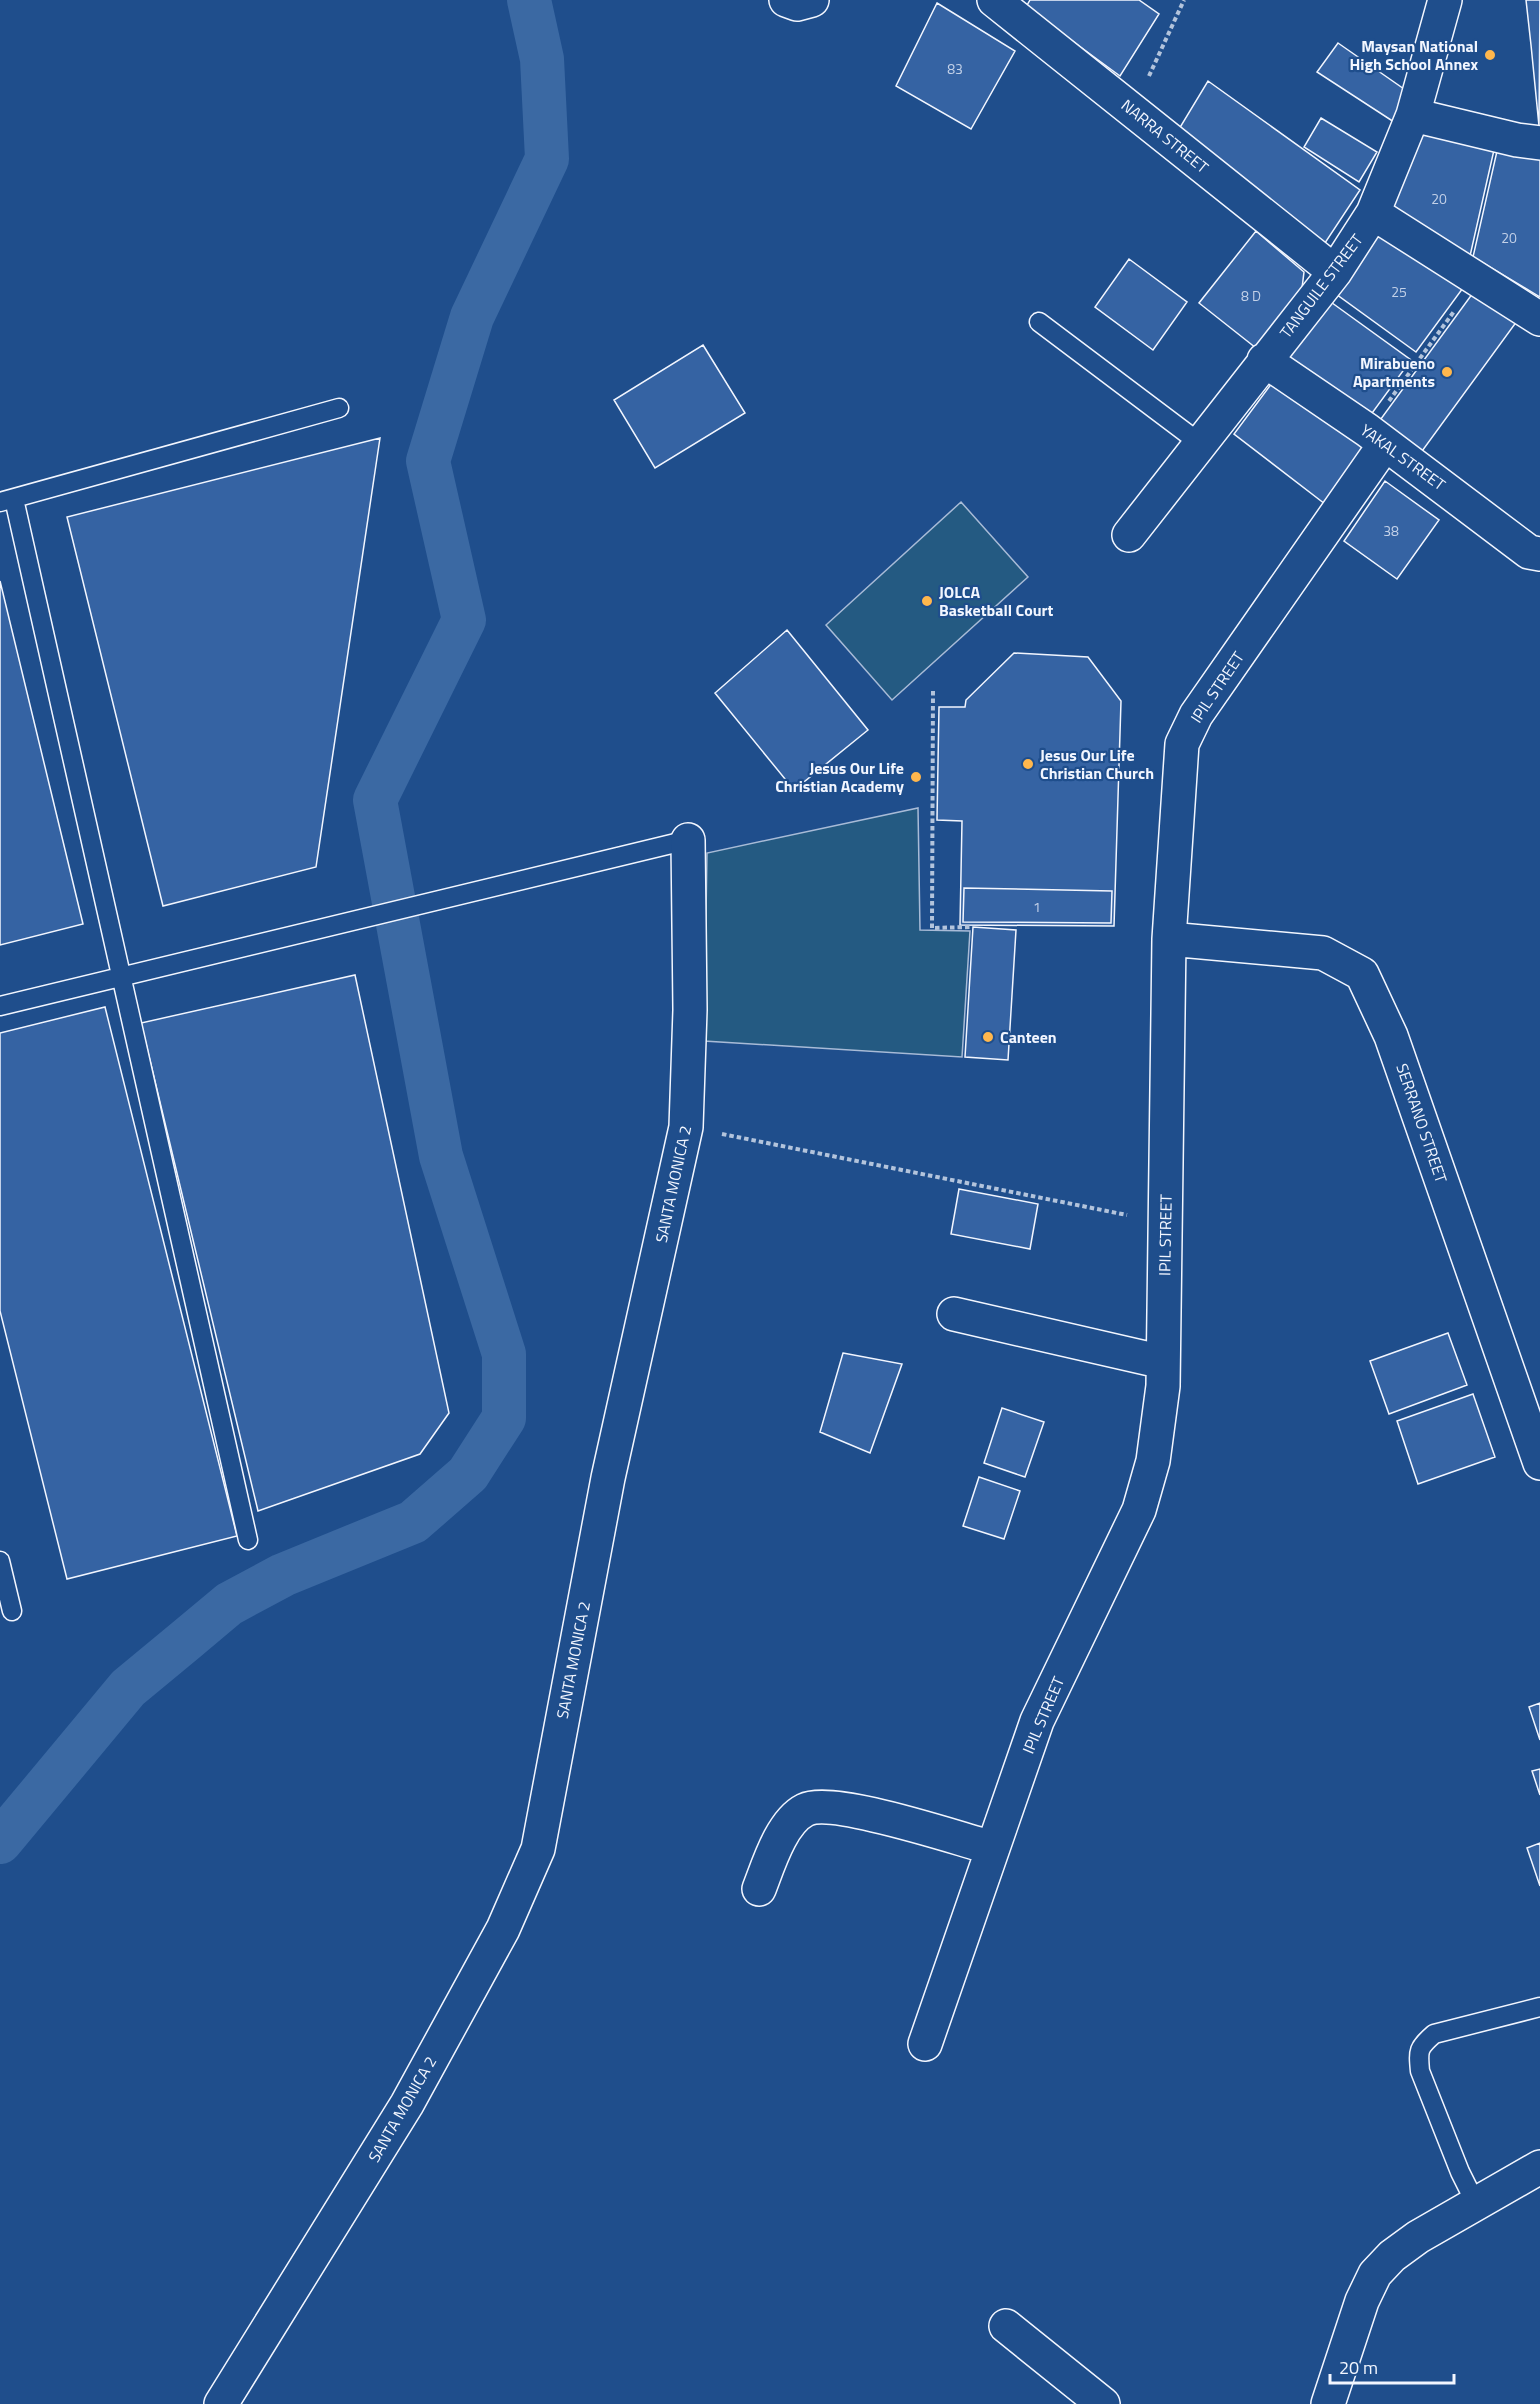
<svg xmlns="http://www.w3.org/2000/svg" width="1540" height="2404" font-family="'Titillium Web',sans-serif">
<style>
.green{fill:#245a82;stroke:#a8bbd7;stroke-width:1.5}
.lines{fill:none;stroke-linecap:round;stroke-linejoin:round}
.canal{stroke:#3b69a3;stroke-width:44}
.building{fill:#3563a3;stroke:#f2f6ff;stroke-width:1.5}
.service-casing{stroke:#f2f6ff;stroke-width:21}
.minor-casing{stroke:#f2f6ff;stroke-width:36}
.tertiary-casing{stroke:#f2f6ff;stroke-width:36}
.path{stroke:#b3c4dc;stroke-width:4;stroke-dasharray:4.5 3;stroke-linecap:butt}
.service{stroke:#1f4e8c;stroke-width:18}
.minor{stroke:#1f4e8c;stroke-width:33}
.tertiary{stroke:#1f4e8c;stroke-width:33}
.poi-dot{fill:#ffb74d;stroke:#1f4e8c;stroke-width:2}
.labels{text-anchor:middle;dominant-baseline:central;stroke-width:4.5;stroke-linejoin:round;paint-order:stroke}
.number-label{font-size:14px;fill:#c3d1e8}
.poi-label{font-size:16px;font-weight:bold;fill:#f2f6ff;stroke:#1f4e8c;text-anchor:end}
.street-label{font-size:16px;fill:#f2f6ff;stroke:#1f4e8c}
</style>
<rect width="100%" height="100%" fill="#1f4e8c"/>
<path class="green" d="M961 502 1028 577 892 700 826 625Z
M918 808 920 930 970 931 962 1057 704 1041 707 853Z"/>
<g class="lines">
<path class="canal" d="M0 1842 128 1688 186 1640 229 1604 283 1575 413 1522 468 1474 504 1418V1354L441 1156 375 800 464 620 428 461 472 317 547 159 542 59 529 0"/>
</g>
<path class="building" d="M1030 0H1139L1159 14 1120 76 1026 7Z
M1526 0H1540L1539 126 1531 45Z
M937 3 1015 51 971 129 896 86Z
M1338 43 1404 89 1394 122 1317 72Z
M1208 81 1360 190 1325 243 1179 129Z
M1321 118 1377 152 1359 182 1304 147Z
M1426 130 1494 150 1470 256 1393 208 1416 136Z
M1497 151 1540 159V297L1473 257Z
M1382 229 1463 288 1416 352 1336 294Z
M1256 231 1304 272 1302 288 1256 348 1199 303Z
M1129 259 1187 302 1153 350 1095 307Z
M1478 286 1520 317 1417 458 1375 427Z
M1328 300 1411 360 1367 420 1284 360Z
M703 345 745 413 655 468 614 400Z
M1275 379 1366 449 1325 504 1234 434Z
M380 438 316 867 163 906 67 517Z
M1385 481 1439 520 1397 579 1344 541Z
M0 581 83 924 0 945Z
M787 630 868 730 794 790 715 693Z
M1014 653 1088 657 1121 701 1114 926 960 925 962 821 937 820 939 707H965L966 700Z
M964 888 1112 891 1111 923 963 922Z
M973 927 1016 930 1008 1060 965 1057Z
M355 975 449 1413 420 1454 258 1511 141 1023Z
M105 1007 237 1536 67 1579 0 1311V1033Z
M959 1189 1038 1204 1030 1249 951 1234Z
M1448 1333 1467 1385 1389 1414 1370 1361Z
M843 1353 902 1364 870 1453 820 1432Z
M1473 1394 1495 1457 1418 1484 1397 1421Z
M1002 1408 1044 1422 1025 1477 984 1463Z
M979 1477 1020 1491 1004 1539 963 1526Z
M1540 1703V1740L1529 1707Z
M1540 1769V1795L1532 1771Z
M1540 1843V1886L1527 1848Z"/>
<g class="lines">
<g class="service-casing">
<path id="service" d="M1039 322 1201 444
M14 499 248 1540
M0 502 339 408
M0 1006 688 840
M0 1561 12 1611
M1476 2204 1460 2172 1420 2071C1418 2050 1418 2048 1434 2034L1540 2007"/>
</g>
<g class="minor-casing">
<path id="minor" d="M786 0 797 4 812 0
M994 0 1335 272
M1413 115 1517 140 1540 143
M1373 213 1540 319
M1264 360 1367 430 1529 552 1540 554
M1129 535 1335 272 1373 213 1413 115 1445 0
M1169 939 1323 953 1362 974 1391 1036 1540 1463
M954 1314 1163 1362
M759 1889C768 1866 781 1822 805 1810 833 1796 958 1839 993 1848
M925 2044 1037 1721 1139 1510 1153 1461 1163 1386 1169 939 1182 744 1196 715 1385 444
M1006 2326 1103 2404
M221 2404 407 2104 503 1929 538 1849 608 1478 686 1127 690 1010 688 840"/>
</g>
<g class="tertiary-casing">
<path id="tertiary" d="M1328 2404 1362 2301 1375 2274 1392 2256 1418 2237 1540 2167"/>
</g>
<path class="path" d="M1149 76 1184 0
M1389 401 1455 310
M933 691 932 928 970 927
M722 1134 1127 1215"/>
<use href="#service" class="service"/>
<use href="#minor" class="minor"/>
<use href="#tertiary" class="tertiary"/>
</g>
<g class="poi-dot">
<circle cx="1490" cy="55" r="6"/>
<circle cx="1447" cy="372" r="6"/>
<circle cx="927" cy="601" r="6"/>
<circle cx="1028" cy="764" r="6"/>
<circle cx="916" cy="777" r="6"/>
<circle cx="988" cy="1037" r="6"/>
</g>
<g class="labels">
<g class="number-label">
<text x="955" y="68">83</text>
<text x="1439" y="198">20</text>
<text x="1509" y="237">20</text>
<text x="1399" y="291">25</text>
<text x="1251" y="295">8 D</text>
<text x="1391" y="530">38</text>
<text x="1037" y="906">1</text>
</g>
<g class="poi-label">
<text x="1478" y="46">Maysan National<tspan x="1478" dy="18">High School Annex</tspan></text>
<text x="1435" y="363">Mirabueno<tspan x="1435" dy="18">Apartments</tspan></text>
<text x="939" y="592" text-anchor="start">JOLCA<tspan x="939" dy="18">Basketball Court</tspan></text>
<text x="1040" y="755" text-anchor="start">Jesus Our Life<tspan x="1040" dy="18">Christian Church</tspan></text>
<text x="904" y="768">Jesus Our Life<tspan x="904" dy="18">Christian Academy</tspan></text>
<text x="1000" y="1037" text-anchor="start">Canteen</text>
</g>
<g class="street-label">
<text transform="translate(1165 136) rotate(39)">NARRA STREET</text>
<text transform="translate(1321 286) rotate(-53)">TANGUILE STREET</text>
<text transform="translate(1403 457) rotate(36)">YAKAL STREET</text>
<text transform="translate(1217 687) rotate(-56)">IPIL STREET</text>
<text transform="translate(1422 1123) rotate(71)">SERRANO STREET</text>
<text transform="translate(673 1184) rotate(-78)">SANTA MONICA 2</text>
<text transform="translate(1165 1235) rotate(-89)">IPIL STREET</text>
<text transform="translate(573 1660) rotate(-79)">SANTA MONICA 2</text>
<text transform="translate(1043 1715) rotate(-67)">IPIL STREET</text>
<text transform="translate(402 2109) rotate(-60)">SANTA MONICA 2</text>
</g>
</g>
<path d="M1330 2374v9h124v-9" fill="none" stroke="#f2f6ff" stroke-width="3"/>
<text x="1339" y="2374" font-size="18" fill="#f2f6ff" stroke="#1f4e8c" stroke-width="4.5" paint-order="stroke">20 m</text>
</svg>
